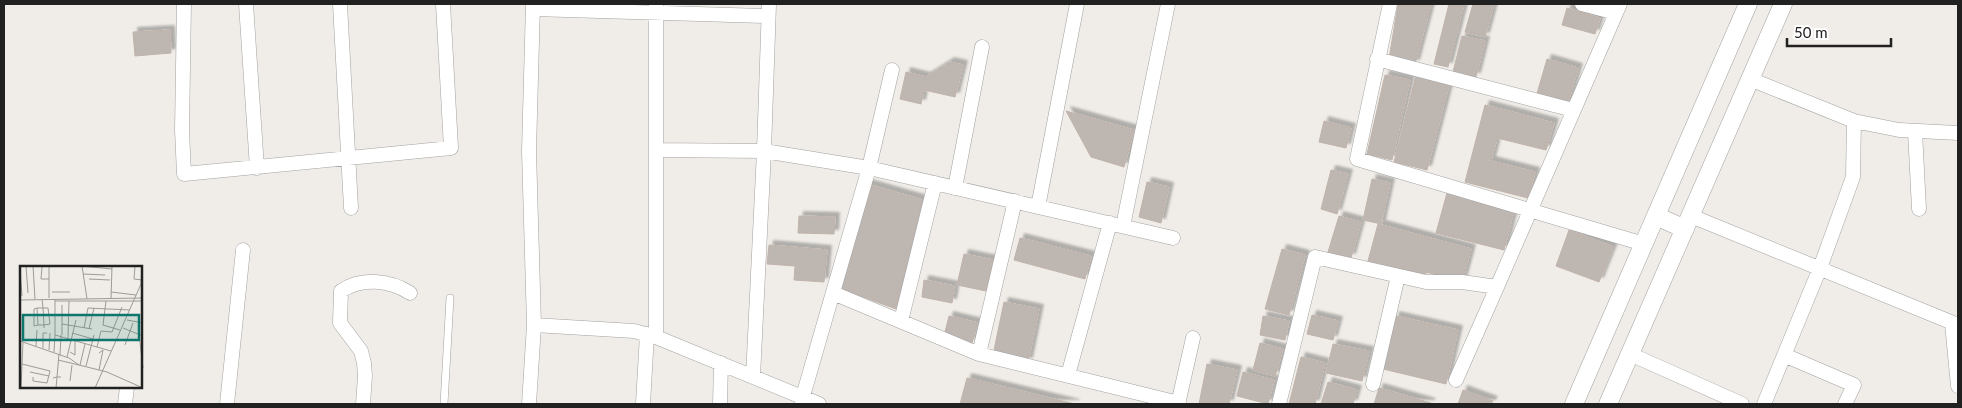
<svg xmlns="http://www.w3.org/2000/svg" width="1962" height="408" font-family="Lato,sans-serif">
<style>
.building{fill:#beb6b1;stroke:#c1b3ab;filter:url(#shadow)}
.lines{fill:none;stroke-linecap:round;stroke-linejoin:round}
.service-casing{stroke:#a2a2a2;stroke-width:8}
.minor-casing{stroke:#a2a2a2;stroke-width:15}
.tertiary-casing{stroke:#a2a2a2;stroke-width:19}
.service{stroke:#fff;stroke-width:7}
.minor{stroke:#fff;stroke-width:14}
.tertiary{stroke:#fff;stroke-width:18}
.inset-road{fill:none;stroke:#9d9b98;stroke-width:1}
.view{fill:#0f766e;fill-opacity:0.15;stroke:#0f766e;stroke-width:2.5}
.inset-edge{fill:none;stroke:#212121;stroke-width:2.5}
</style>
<defs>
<filter id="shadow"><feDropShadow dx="4.5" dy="-4.5" stdDeviation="1" flood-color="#0004"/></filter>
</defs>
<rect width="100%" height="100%" fill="#f0ede8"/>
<path class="building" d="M1398 4H1431L1415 64 1389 59Z
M1449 4H1464L1448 67 1434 64Z
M1473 4H1494L1485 37 1465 32Z
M1567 8 1600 18 1595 34 1562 25Z
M170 30 171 53 135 56 133 32Z
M1462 36 1485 41 1476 77 1453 72Z
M1547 59 1578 68 1567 106 1536 97Z
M950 62 963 65 955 97 924 90 921 104 900 99 906 72 926 77Z
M1385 75 1410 80 1392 160 1367 154Z
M1416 75 1449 85 1427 170 1394 162Z
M1485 105 1554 123 1546 150 1497 138 1491 161 1535 172 1528 198 1465 182Z
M1066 111 1134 130 1124 167 1091 157Z
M1324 121 1351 128 1346 148 1319 142Z
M1331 170 1348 174 1337 214 1321 209Z
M1372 179 1390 183 1381 224 1363 220Z
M1147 182 1169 187 1161 223 1139 217Z
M867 184 923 200 896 309 841 289Z
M1447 193 1514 210 1504 250 1436 233Z
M799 216 835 217 834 234 798 233Z
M1339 216 1361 222 1351 258 1328 252Z
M1378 224 1471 249 1462 282 1426 272 1425 277 1368 261Z
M1569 230 1613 247 1599 282 1556 266Z
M1020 238 1091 256 1085 279 1014 260Z
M769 245 827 250 824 282 794 280 795 266 767 264Z
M1282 249 1305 255 1289 315 1265 309Z
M964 254 993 260 986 291 957 285Z
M924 280 955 286 952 303 922 297Z
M1004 302 1039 309 1028 362 993 355Z
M1312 315 1338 321 1333 340 1307 334Z
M949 316 978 323 972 343 944 336Z
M1263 316 1289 321 1285 340 1260 335Z
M1395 316 1458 330 1446 384 1383 369Z
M1260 343 1283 349 1275 376 1253 370Z
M1333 344 1369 351 1362 381 1326 373Z
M1301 357 1325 363 1315 404H1289Z
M1207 364 1237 370 1229 404H1199Z
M1243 372 1274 380 1268 404 1237 396Z
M967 378 1075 404H960Z
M1328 382 1357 390 1353 404H1321Z
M1379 388 1431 403 1430 404H1374Z
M1463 390 1493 401 1491 404H1458Z"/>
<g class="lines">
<g class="service-casing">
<path id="service" d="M444 404 450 298"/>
</g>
<g class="minor-casing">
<path id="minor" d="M184 4 182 130 184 174 451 148 443 4
M246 4 257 168
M340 4 351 208
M533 4 529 151 534 325
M1390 4 1357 159 1644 244
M1582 4 1616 13
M533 9 768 16
M1377 59 1573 110
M1750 79 1854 121 1899 130 1958 133
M1915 131 1919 209
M656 150 764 151 869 168 1173 238
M955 188 982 47
M1038 207 1077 4
M1691 216 1958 325
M1123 226 1168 4
M833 293 979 354 1179 403
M901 321 935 183
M1952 323 1958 386
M656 337V4
M979 354 1015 201
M1630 354 1742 404
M1784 355 1854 385 1845 404
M1068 375 1110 223
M753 377 764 151 769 4
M1456 380 1497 287
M1373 384 1398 276
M125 404 127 387
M227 404 243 250
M363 404 365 376 364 363 361 351 340 323 341 291C362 277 390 280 410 293
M529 404 534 325 634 331 656 337 819 404
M643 404 647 334
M720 404 721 363
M802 404 803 396 869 168 892 70
M1178 404 1193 338
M1279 404 1315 257 1426 282H1462L1497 287 1620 4
M1764 404 1820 268 1853 177 1854 121"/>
</g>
<g class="tertiary-casing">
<path id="tertiary" d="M1656 216 1685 229
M1574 404 1748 4
M1608 404 1783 4"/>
</g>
<use href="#service" class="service"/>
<use href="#minor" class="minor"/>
<use href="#tertiary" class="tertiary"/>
</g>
<g transform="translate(20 266)">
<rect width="122" height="122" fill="#f0ede8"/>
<path class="inset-road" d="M6 0 8 27M13 0 15 33M61 0 92 3M62 0 67 33M115 0 114 13 122 14M22 1 21 13H29M0 4 2 30M63 8 85 9M69 13 90 14M32 26H50M91 26 116 29M29 32V1M91 33 92 0M0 34 123 32M35 35H123M86 35 83 59 100 64M17 42 14 43V60L18 59H24L30 58 28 42H23L24 59V62M107 54 123 57M42 58 72 63M18 59 17 42H23L22 33M64 62 68 42 110 44M103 62 123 70M69 63 74 42M52 67 73 73M119 68 123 102M35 69V34M42 69V39M48 72 49 35M0 75 49 92 59 99 38 94M105 79 113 57M16 80 17 64M77 81 81 65 92 66 102 41M23 82V67H27M29 84 30 67M34 86 35 69 91 85M50 86 55 89V75M39 88 37 111H41M40 89 41 69M47 91 56 54M2 98 30 105 27 117 13 115V111M59 99 87 106 123 122M60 99 65 78M66 100 74 69M79 104 83 84 79 87M10 106 29 110M33 112 37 111 36 122M50 115 52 99M1 122 3 76M75 122 121 18 122 0"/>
<path class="view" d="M3 49H119V74H3Z"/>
<rect width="122" height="122" class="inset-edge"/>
</g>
<rect width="1962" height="408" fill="none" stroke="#212121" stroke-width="10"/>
<path d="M1787 38v8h104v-8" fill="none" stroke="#212121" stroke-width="2.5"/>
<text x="1794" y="38" font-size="15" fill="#212121" stroke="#ffffff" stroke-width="4" paint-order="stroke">50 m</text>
</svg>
